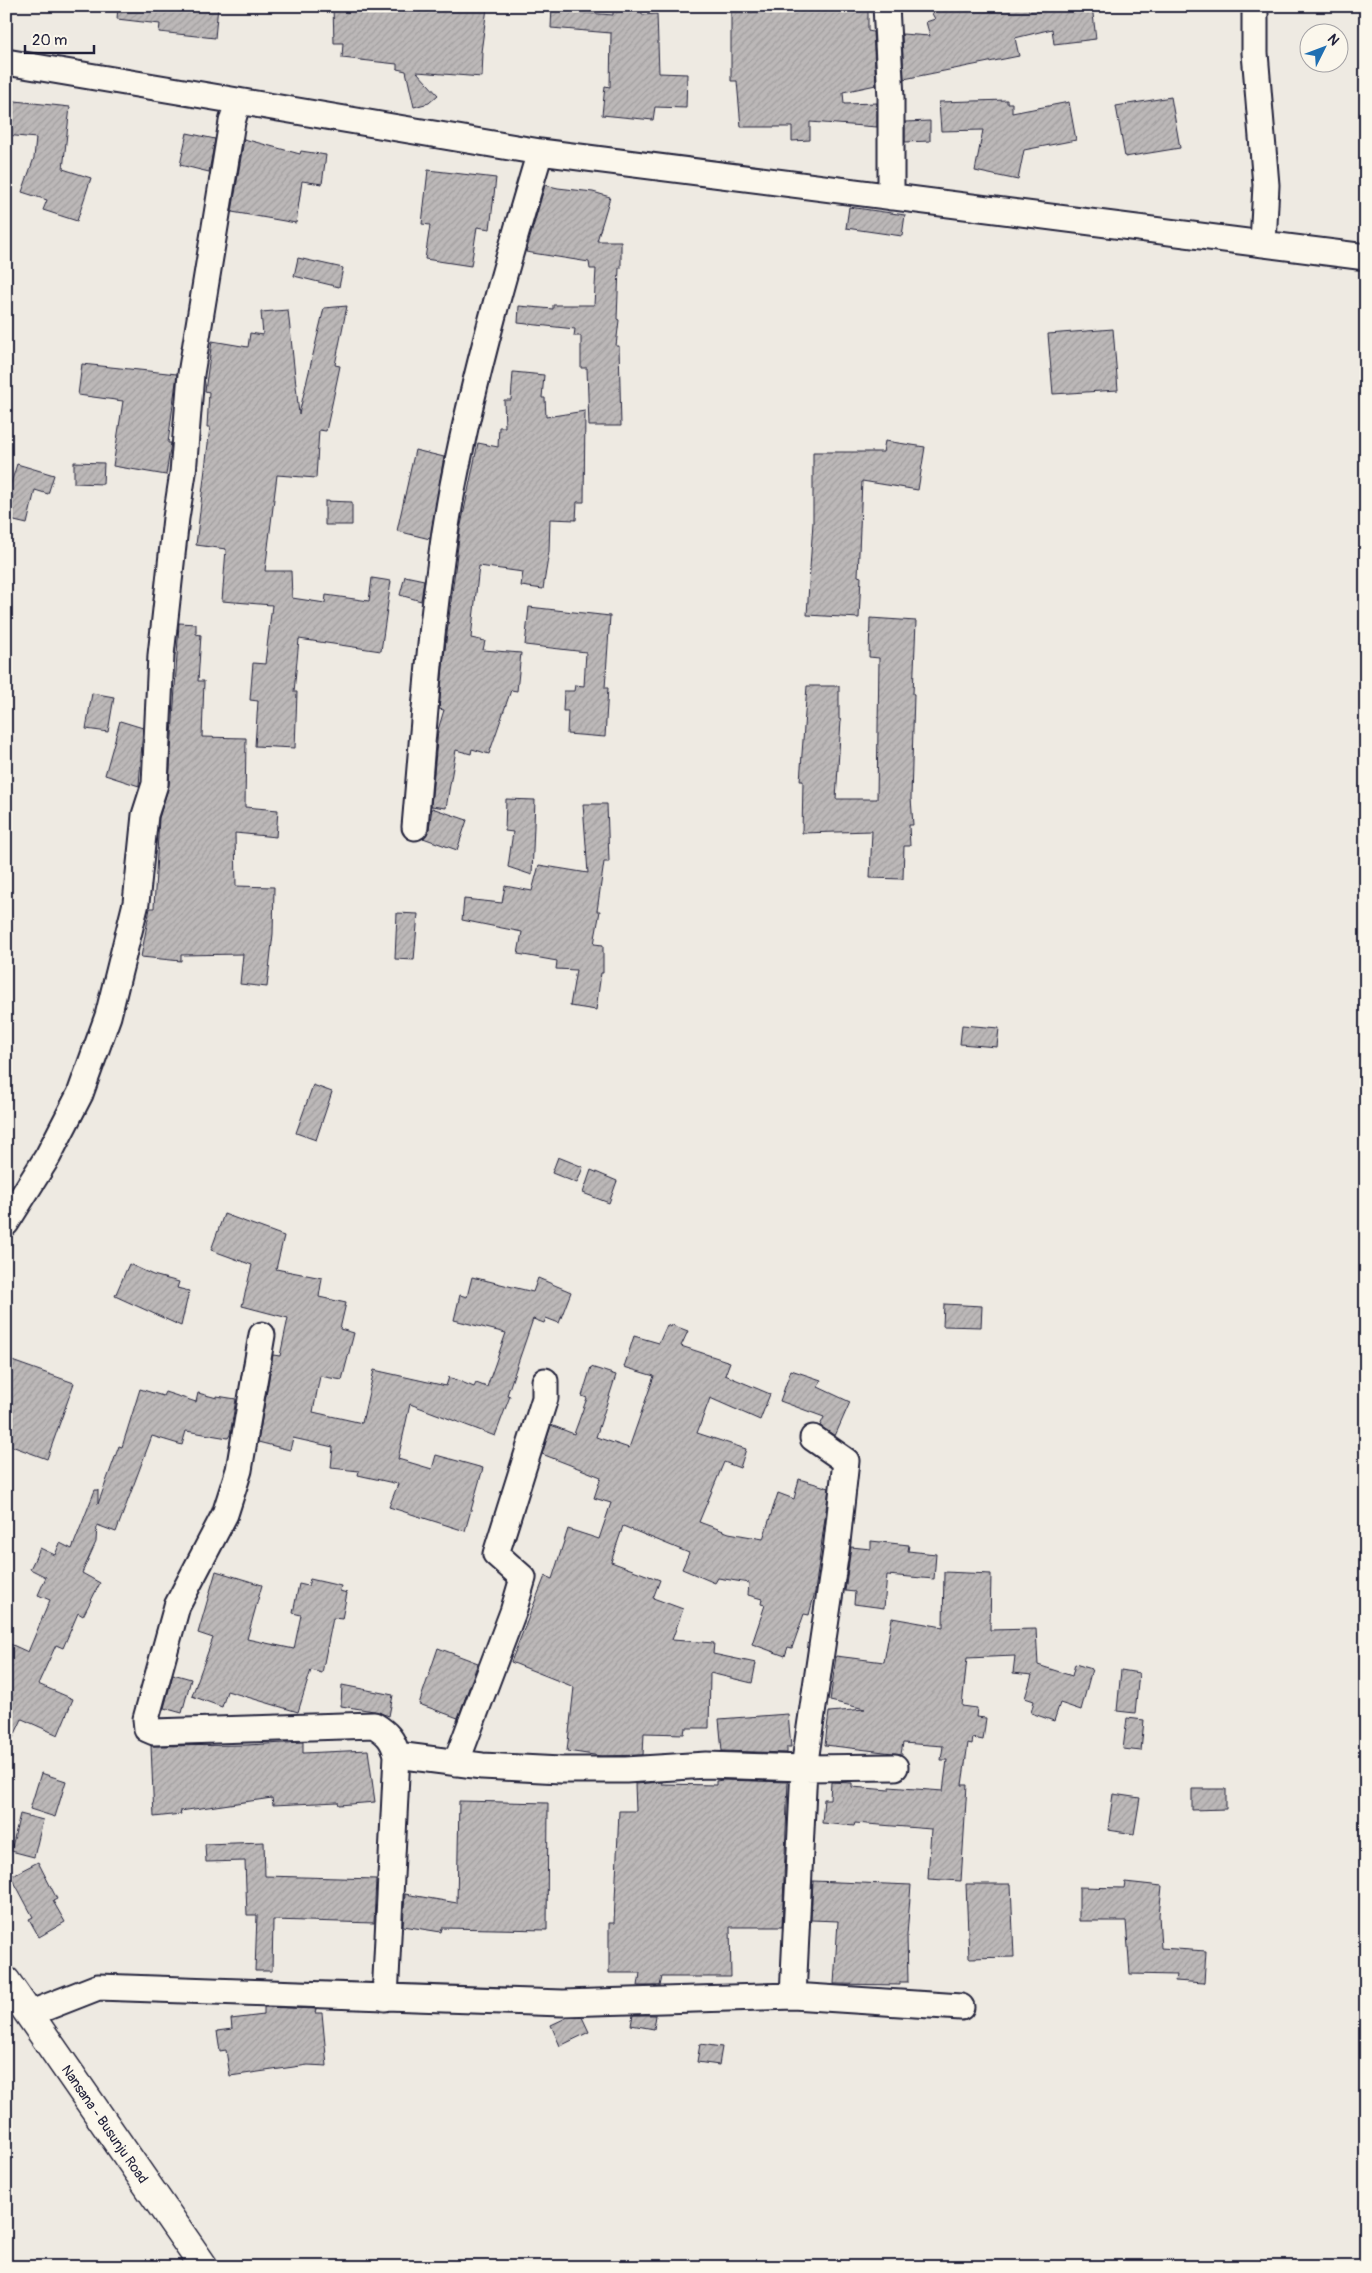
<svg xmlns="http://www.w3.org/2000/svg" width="1372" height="2273" font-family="Pangolin,sans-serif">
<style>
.building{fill:url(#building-hatch);stroke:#22223b}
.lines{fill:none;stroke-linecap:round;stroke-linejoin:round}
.minor-casing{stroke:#22223b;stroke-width:29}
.major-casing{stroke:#22223b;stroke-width:31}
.minor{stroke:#fbf7ec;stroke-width:25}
.major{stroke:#fbf7ec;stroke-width:28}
.labels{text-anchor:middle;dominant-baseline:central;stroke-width:4;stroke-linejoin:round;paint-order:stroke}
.street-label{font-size:14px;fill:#22223b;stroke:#fbf7ec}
</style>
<defs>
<pattern id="building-hatch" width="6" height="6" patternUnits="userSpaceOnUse" patternTransform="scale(1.25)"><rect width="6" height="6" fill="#bcb8b8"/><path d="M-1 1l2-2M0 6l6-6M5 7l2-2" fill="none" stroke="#a19e9f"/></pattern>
</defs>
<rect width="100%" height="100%" fill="#eeeae2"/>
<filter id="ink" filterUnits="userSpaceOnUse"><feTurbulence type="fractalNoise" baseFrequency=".02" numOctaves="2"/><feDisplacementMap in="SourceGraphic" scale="10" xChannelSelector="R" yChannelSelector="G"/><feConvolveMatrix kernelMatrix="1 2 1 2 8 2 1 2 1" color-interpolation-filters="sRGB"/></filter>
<g filter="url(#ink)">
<path class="building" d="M118 6H218L215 38 159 32 160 24 117 19Z
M333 6H470L487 8 481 52H483L482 77 417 72 438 95 429 103 414 107 406 71 397 69V64L342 58 343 43H334Z
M552 6H574V12L613 15V10H642V15L657 14 659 73 687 74 686 108 655 107 653 120 602 115 605 86 610 87 611 33 551 28Z
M780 6H868V31L873 32 876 85 843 92 844 104 877 103V127L810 122V140L792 141V127H741L737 81H731V12H780Z
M928 6H1028L1029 11 1092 6 1096 39 1054 44 1052 29 1015 38 1019 56 904 79 902 34 930 36 926 22 935 19Z
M1171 97 1180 148 1125 157 1116 106Z
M6 100 70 107 63 169 91 178 77 221 43 210 47 200 22 192 34 158 36 138 6 135Z
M1007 100V103H1012V113L1069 102 1076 140 1024 150 1018 180 975 171 983 130 941 131 939 102Z
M930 121V141L905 142V122Z
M187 133 215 139 209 172 180 165Z
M244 139 300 154 301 151 326 155 322 184 302 181 296 223 232 212Z
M428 170 496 178 490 229 477 227 471 266 425 259 430 225 422 224Z
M545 185 558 188 593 192 610 197 597 241H621V268H619L617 319 619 320 616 346H619L621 426H589L587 368H581V336H574L575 329 518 323 519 306 553 309V305H594L596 269H590L589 262 526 252Z
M849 207 905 215 902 236 846 228Z
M298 258 343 268 339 287 294 276Z
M347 306 335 365 340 366 332 404 326 431 319 430 316 478 277 475 265 571H291L292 598 325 603 326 595 369 601 372 578 391 581 381 651 299 639 294 692H297L295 748 255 746 258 701 250 700 253 663 265 664 272 605 222 601 226 549 196 545 210 427H207L209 392 205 391 212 341 248 347 250 333 263 335 261 312 288 310 299 414 324 308Z
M1113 329 1118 390 1053 394 1048 334Z
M82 364 177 374 168 443H171L166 475 113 466 123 401 78 395Z
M513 372 544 375 542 398H545L546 417 585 411 584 502H577L576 520 550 519 549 552 543 589 521 586 523 572 479 566 471 638 485 641 483 650 521 653 517 691 511 690 489 754 472 749 471 754 456 750 446 808 431 806 438 730 444 710 439 709 444 657 460 530 478 443 498 447 499 427H505L504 400H511Z
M885 441 925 447 918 490 862 481 858 576 861 577 859 618 807 615 813 522V452H883Z
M415 450 444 457 430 539 397 531Z
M74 462 104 463 103 484 74 483Z
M17 464 54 475 48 494 35 490 27 524 6 519V499Z
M325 501 352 502V525H325Z
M405 576 424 580 421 601 400 595Z
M529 607 610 616 605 688H608L605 737 567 734 568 711H563L564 691H574L575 685 584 686 586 652 525 645Z
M870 618 916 621 913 694H914L911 798 913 825H909L910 846H904L903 879 870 878 872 831 802 833 803 781H800L807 686H839V719L841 720 836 799H877L879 658 869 657Z
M179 623 196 624V634L201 635 198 681H204L202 737 246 738 245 807 278 810 276 837 235 833 236 886 274 887 273 934 267 987 240 984 243 954 181 955V961L141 957 150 908H154L159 818 169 785Z
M92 693 114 697 108 732 86 729Z
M120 721 143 728 139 786 105 775Z
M506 799 535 800 532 875 508 867 513 832 505 831Z
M583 804H607L609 862H604L597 911H600L594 944 603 945V973H601L596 1010 570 1006 576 970 556 969 557 961 518 954 522 932 462 920 464 899 502 903 505 886 532 891 539 865 588 873Z
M432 808 467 820 457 850 423 838 429 829Z
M397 913 418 914 414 960 395 959Z
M962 1025 999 1028 997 1047 960 1044Z
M313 1085 332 1092 316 1140 296 1133Z
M558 1157 583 1167 577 1183 552 1173Z
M591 1170 617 1181 609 1203 583 1193Z
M224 1214 284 1236 276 1269 322 1278 319 1297 346 1303 340 1329 354 1333 342 1380 320 1376 313 1412 362 1423 374 1370 446 1386 449 1377 474 1387 476 1383 487 1387 506 1333 454 1320 460 1295 467 1297 472 1277 533 1292 538 1278 571 1292 559 1323 546 1318 544 1323 533 1319 507 1395 510 1396 495 1436 410 1404 398 1459 432 1469 436 1455 483 1468 465 1531 389 1507 398 1484 358 1475 359 1471 331 1468 333 1447 293 1438 290 1450 258 1442 273 1355 280 1356 288 1318 242 1306 252 1265 211 1250Z
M129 1264 153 1275 179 1282 177 1288 189 1291 181 1326 115 1296Z
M944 1304 982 1306 981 1327 943 1326Z
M667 1325 671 1327 672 1325 688 1331 681 1346 730 1362 725 1375 770 1394 760 1420 710 1398 697 1433 746 1449 740 1468 724 1462 699 1522 729 1533 763 1539 778 1493 794 1499 799 1479 829 1488 815 1592 809 1615 804 1614 792 1648 788 1647 785 1656 752 1644 765 1605 761 1604 762 1599 748 1595 749 1583 718 1578 715 1583 682 1569 689 1553 623 1526 611 1562 660 1580 653 1598 683 1609 672 1640 714 1643 713 1654 756 1663 752 1683 710 1673 709 1728H685L684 1734 644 1733 643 1755 601 1756 567 1751 574 1687 511 1662 545 1576 552 1579 568 1529 599 1539 611 1503 594 1498 601 1477 542 1454 551 1425 574 1434 587 1398 582 1396 591 1367 616 1375 596 1437 629 1448 654 1376 624 1367 634 1336 659 1343Z
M12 1361 74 1383 47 1459 6 1444V1378Z
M791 1370 821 1380 818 1387 850 1402 835 1436 820 1426 824 1417 780 1401Z
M140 1389 163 1396 165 1392 196 1402 198 1393 217 1398V1396L236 1399 230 1435 228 1438 186 1431 182 1445 152 1436 116 1532 97 1525 96 1542 82 1573 100 1583 83 1616 78 1613 63 1648 56 1645 38 1684 73 1699 58 1735 22 1719 6 1753V1642L28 1652 50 1600 38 1595 46 1577 30 1569 40 1548 55 1555 60 1543 72 1549 95 1490H98V1504L119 1446 122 1447Z
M871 1541 909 1545 908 1551 936 1554 934 1579 887 1575 884 1608 854 1604 855 1592 845 1591 851 1547 871 1549Z
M216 1571 262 1585 247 1639 294 1649 301 1615 293 1613 299 1584 308 1586 310 1579 341 1586 340 1591 347 1593 342 1619 333 1618 322 1673 311 1670 298 1712 227 1691 222 1707 192 1696 213 1638 198 1633Z
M944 1572 991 1574 990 1630 1036 1629 1038 1665 1072 1676 1075 1664 1092 1669 1081 1710 1060 1703 1054 1721 1031 1713 1034 1701 1025 1698 1032 1675 1013 1673 1015 1656 967 1658 962 1706 977 1708 976 1717 986 1718 983 1740 973 1738 972 1744 968 1743 962 1785H967L961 1881 928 1879 931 1829 855 1823 854 1826 822 1823 824 1799H830L831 1782 852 1783V1787L889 1790V1787L943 1791 947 1760H941L943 1746 903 1743 901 1754 825 1745 829 1712 865 1709 830 1701 836 1656 884 1662 892 1618 943 1627Z
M438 1648 478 1663 458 1718 419 1704Z
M1121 1670 1139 1673 1135 1713 1117 1711Z
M173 1674 191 1679 182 1713 164 1708Z
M342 1685 393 1695 389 1716 374 1711 341 1706Z
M788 1714 791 1747H787V1753L722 1751 719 1719Z
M1127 1718 1144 1720 1141 1751 1123 1749Z
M303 1742V1753L368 1750 375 1802 339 1805 338 1802 273 1805 272 1798 180 1811 181 1814 154 1817 151 1746 247 1745Z
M41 1773 66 1781 55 1817 30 1809Z
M723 1780 788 1782 782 1927H730L731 1977H662L660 1986H638L640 1973H609V1923H614L619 1811H636L635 1784 662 1782V1784L716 1785V1781Z
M1192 1789H1226V1809L1192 1810Z
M1113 1794 1140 1798 1134 1834 1108 1830Z
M459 1801 548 1803 547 1930 442 1928 441 1932 403 1926 405 1894 457 1903Z
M20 1814 43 1820 34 1857 11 1851Z
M264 1842 265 1876 376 1879 374 1923 273 1920 272 1971H255L257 1915H247L245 1861 206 1862 205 1844Z
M38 1862 57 1899 53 1901 65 1922 39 1937 29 1919 33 1917 11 1876Z
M813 1881 911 1885 907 1935 908 1982H900V1985L834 1984 838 1921 811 1920Z
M1125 1882 1162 1886 1159 1915 1161 1948 1206 1951 1204 1983 1175 1981 1176 1975 1130 1974 1126 1921H1079V1887L1124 1888Z
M966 1884H1011L1014 1957 969 1958Z
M264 2007 316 2009 315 2013H322L327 2066 308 2065 230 2076 226 2050 220 2051 217 2031 232 2029 231 2019 264 2015Z
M633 2015H656L654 2029 631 2025Z
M568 2017H582L589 2032 560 2046 551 2025Z
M700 2044 722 2047 719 2065 697 2062Z"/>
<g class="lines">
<g class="minor-casing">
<path id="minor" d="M886 6 891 98V197
M1255 6V53L1266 185 1263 244
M6 62 540 152 1366 257
M415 827C425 713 432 598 453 485 475 372 507 262 540 152
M6 1223 48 1156 80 1094 108 1016 136 903 145 815 155 784 161 655 176 518 183 473 191 374 232 122 238 101
M262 1335 239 1470 225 1514 177 1606 146 1719 147 1729 154 1732 374 1725C387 1733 393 1739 397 1755
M456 1763 513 1612 523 1578 496 1554 545 1398V1381
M793 1996 804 1768 895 1767
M385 1998 397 1755 482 1766 561 1770H626L706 1765 804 1768 836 1551 846 1461 813 1438
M29 2014 98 1987 563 2003 793 1996 961 2007"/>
</g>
<g class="major-casing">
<g id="major">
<path id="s1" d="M6 1981 204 2267"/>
</g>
</g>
<use href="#minor" class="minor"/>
<use href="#major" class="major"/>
</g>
</g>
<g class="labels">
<g class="street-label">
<text stroke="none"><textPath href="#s1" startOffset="174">Nansana - Busunju Road</textPath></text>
</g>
</g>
<rect width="1372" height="2273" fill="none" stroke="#fbf7ec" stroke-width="25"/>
<rect x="12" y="12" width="1347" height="2248" fill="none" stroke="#22223b" stroke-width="2" filter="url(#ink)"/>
<g transform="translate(1324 48) rotate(48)"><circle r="24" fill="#fbf7ec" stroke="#a4a2a5"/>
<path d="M0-4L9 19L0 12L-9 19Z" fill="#1f6fb2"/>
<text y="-8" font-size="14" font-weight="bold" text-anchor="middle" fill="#22223b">N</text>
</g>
<path d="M25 45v8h69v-8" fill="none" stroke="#22223b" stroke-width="2.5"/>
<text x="32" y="45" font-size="15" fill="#22223b" stroke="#fbf7ec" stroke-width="4" paint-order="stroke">20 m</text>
</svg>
